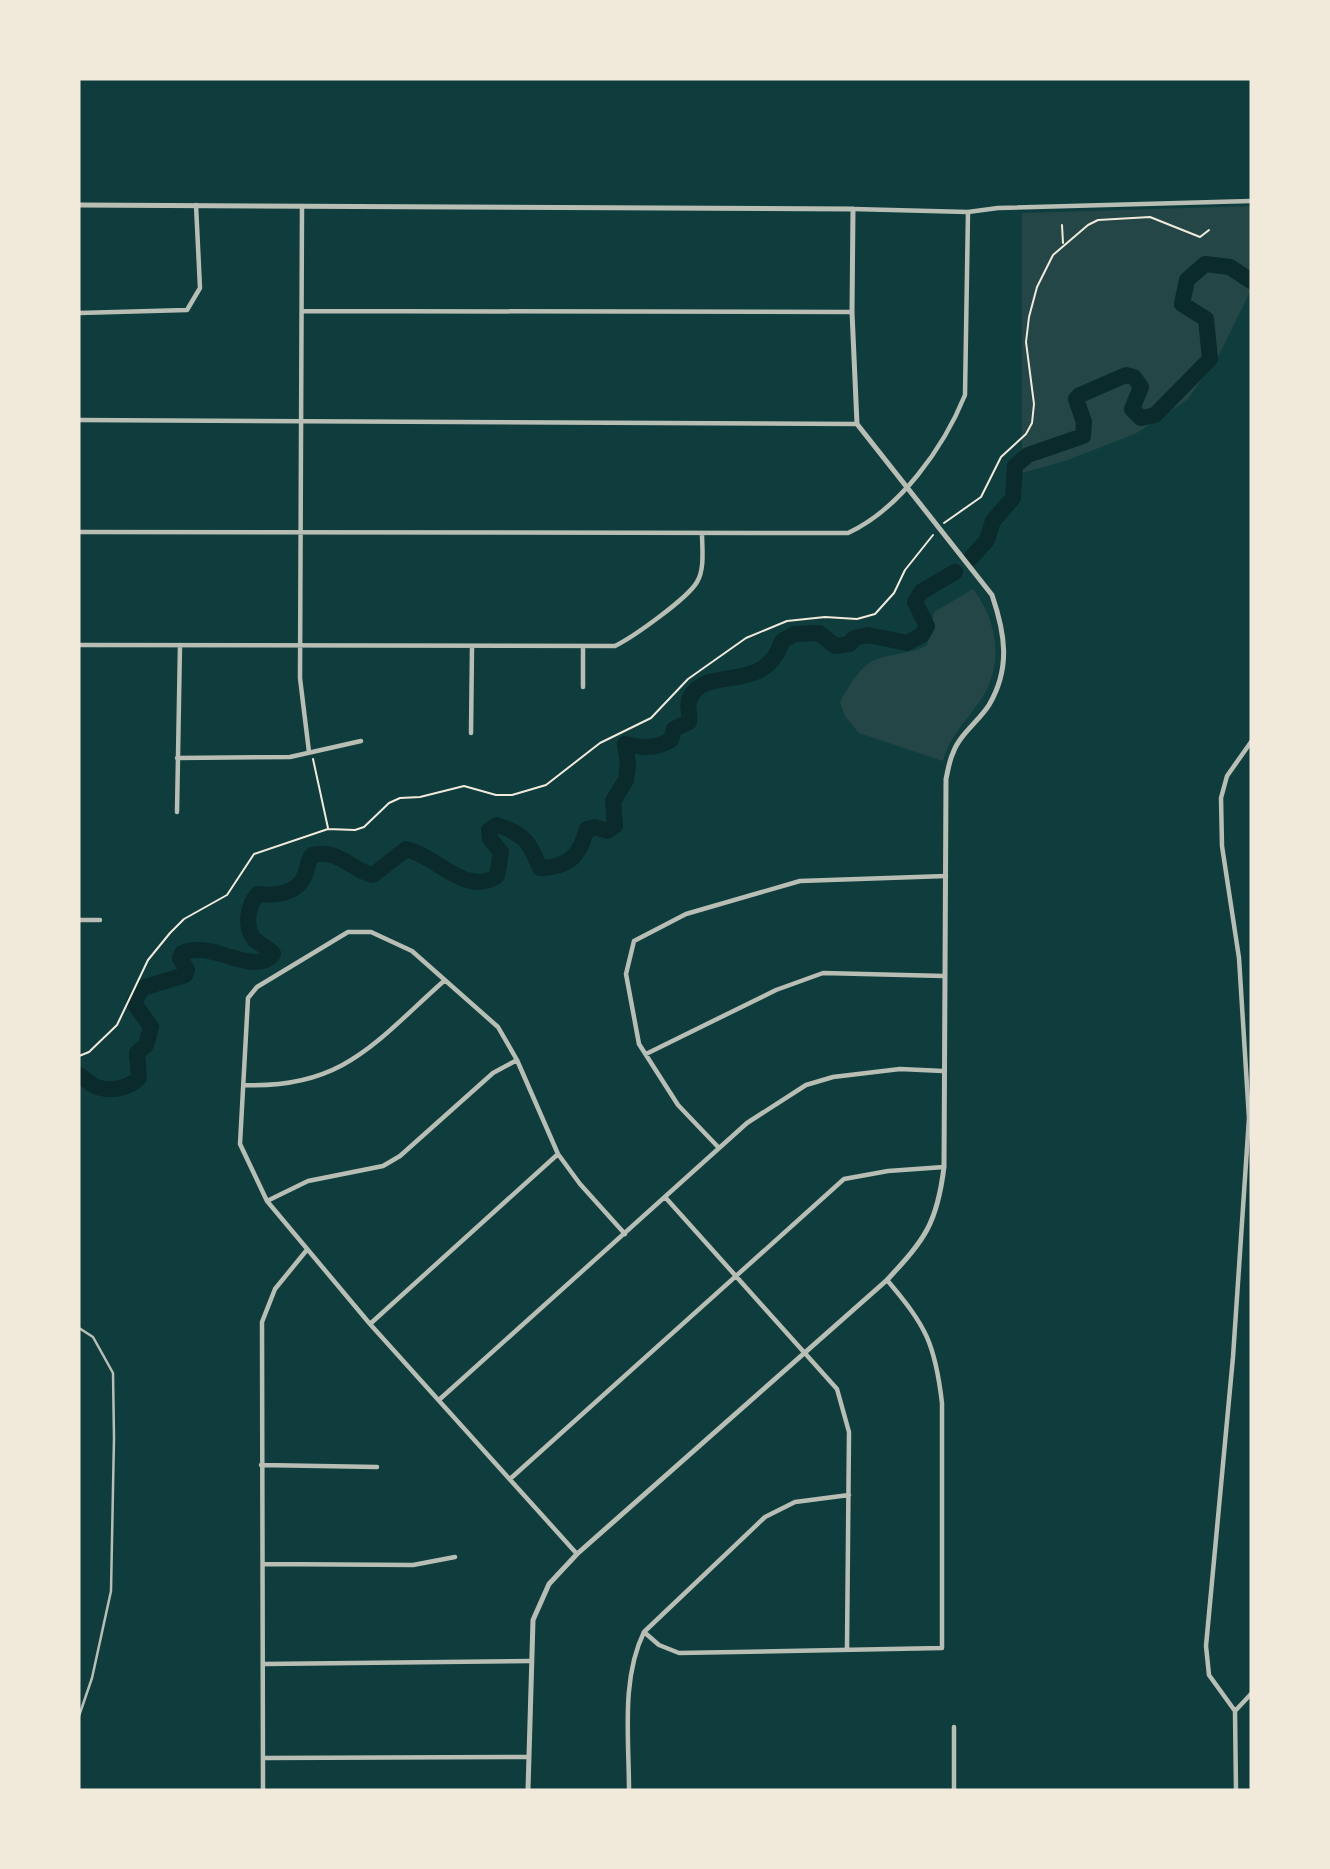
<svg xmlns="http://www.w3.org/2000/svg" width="1330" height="1869" font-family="'Asap Condensed',sans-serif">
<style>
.green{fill:#244646}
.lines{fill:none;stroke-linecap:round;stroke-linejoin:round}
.river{stroke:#0a2a2b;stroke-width:16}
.path{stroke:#f1e9da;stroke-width:2}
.service{stroke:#b8beb3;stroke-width:2.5}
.minor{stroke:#b8beb3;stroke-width:4.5}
.tertiary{stroke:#b8beb3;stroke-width:5}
</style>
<rect width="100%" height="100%" fill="#0f3d3e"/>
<path class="green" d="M1251 206V290L1220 353 1188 399 1135 434 1065 461 1022 473V213Z
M973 589C998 622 1005 665 980 701 965 722 950 736 943 761L859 733 845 716 840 702C848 688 861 664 877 659 895 653 911 654 927 645L934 612Z"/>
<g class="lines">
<path class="river" d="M971 558 987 540 993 521 1013 498 1015 466 1028 455 1083 436 1084 422 1076 399 1080 395 1126 375 1134 377 1141 387 1132 409 1141 418 1155 415 1210 359 1206 319 1182 304 1187 280 1205 264 1230 267 1251 281
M79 1075C84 1078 88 1082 93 1085 107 1093 128 1089 139 1078L137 1053 146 1045 151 1027 134 1003 142 988 185 975 187 970 180 958 182 953C212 939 254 978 273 954 268 947 260 945 254 939 244 927 248 904 258 894 275 896 296 894 304 877 308 869 307 862 312 855 339 848 353 872 373 875L406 849C437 856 466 897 497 876L501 852 490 839 489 830 497 825C525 834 529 842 540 868 570 867 579 856 587 829L595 827 607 831 615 826 613 801 626 780 628 764 625 744C643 748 655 749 671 740L674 729 689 722C691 713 685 704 691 696 709 665 765 695 782 641L795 634 819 633 835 646 850 644 854 638 868 635 907 643 922 635 927 626 915 602 921 592 955 572"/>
<path class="path" d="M1062 225 1063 243
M944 523 981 497 1001 457 1026 434 1032 423 1034 404 1026 342 1029 317 1037 287 1053 255 1088 225 1098 220 1150 217 1200 237 1209 230
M313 759 328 828
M79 1056 89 1052 117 1025 148 960 170 933 184 919 227 895 254 854 328 829 355 830 364 827 389 803 400 798 420 797 464 786 496 795H512L546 785 600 743 651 718 688 679 746 638 787 621 825 617 857 619 875 614 894 593 905 570 933 535"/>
<path class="service" d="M79 1328 93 1337 113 1373 114 1438 111 1591 92 1678 79 1716"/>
<path class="minor" d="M302 206 300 678 309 752
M853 209 968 212 998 208 1251 201
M302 311 852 312
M79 313 187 310 200 288 196 205
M79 420 857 424
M79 532 848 533C900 509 944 447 965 395L968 212
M79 645 615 646C633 637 687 599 697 582 705 569 702 548 702 533
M583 687V647
M471 733 472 646
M177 758 290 757 361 741
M177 812 180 645
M79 920H100
M646 1054 776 990 823 973 944 976
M244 1085C344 1089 376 1041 445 980
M719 1148 678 1105 639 1044 626 974 634 941 686 914 800 881 946 876
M665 1197 837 1389 849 1432 847 1649
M267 1201 308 1181 383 1166 400 1156 493 1073 517 1060
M370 1324 558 1154
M440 1399 747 1123 806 1085 833 1077 900 1069 943 1071
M261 1465 377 1467
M510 1479 844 1179 888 1171 944 1167
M577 1554 370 1324 267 1201 240 1144 248 998 257 987 348 932H371L412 951 498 1027 517 1060 558 1154 580 1184 625 1234
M264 1564 413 1565 455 1557
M644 1632 659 1645 679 1653 942 1648V1403C935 1343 926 1326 887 1280
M264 1664 530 1661
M1235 1711 1209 1675 1206 1646 1233 1357 1249 1118 1239 958 1222 846 1221 798 1227 776 1251 742
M264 1758 528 1757
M263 1790 262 1322 275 1289 306 1251
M629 1790C629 1738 621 1679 644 1632L765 1517 795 1502 849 1495
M954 1790V1727
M1236 1790 1235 1711 1251 1694"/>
<path class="tertiary" d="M79 205 853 209 852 312 857 424 992 595C1005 633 1011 668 989 705 979 721 959 735 953 753 949 761 948 771 946 779L944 1167C937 1224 925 1239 887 1280L577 1554 549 1584 533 1620 528 1790"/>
</g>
<rect width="1330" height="1869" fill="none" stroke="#f1e9da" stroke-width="161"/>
</svg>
